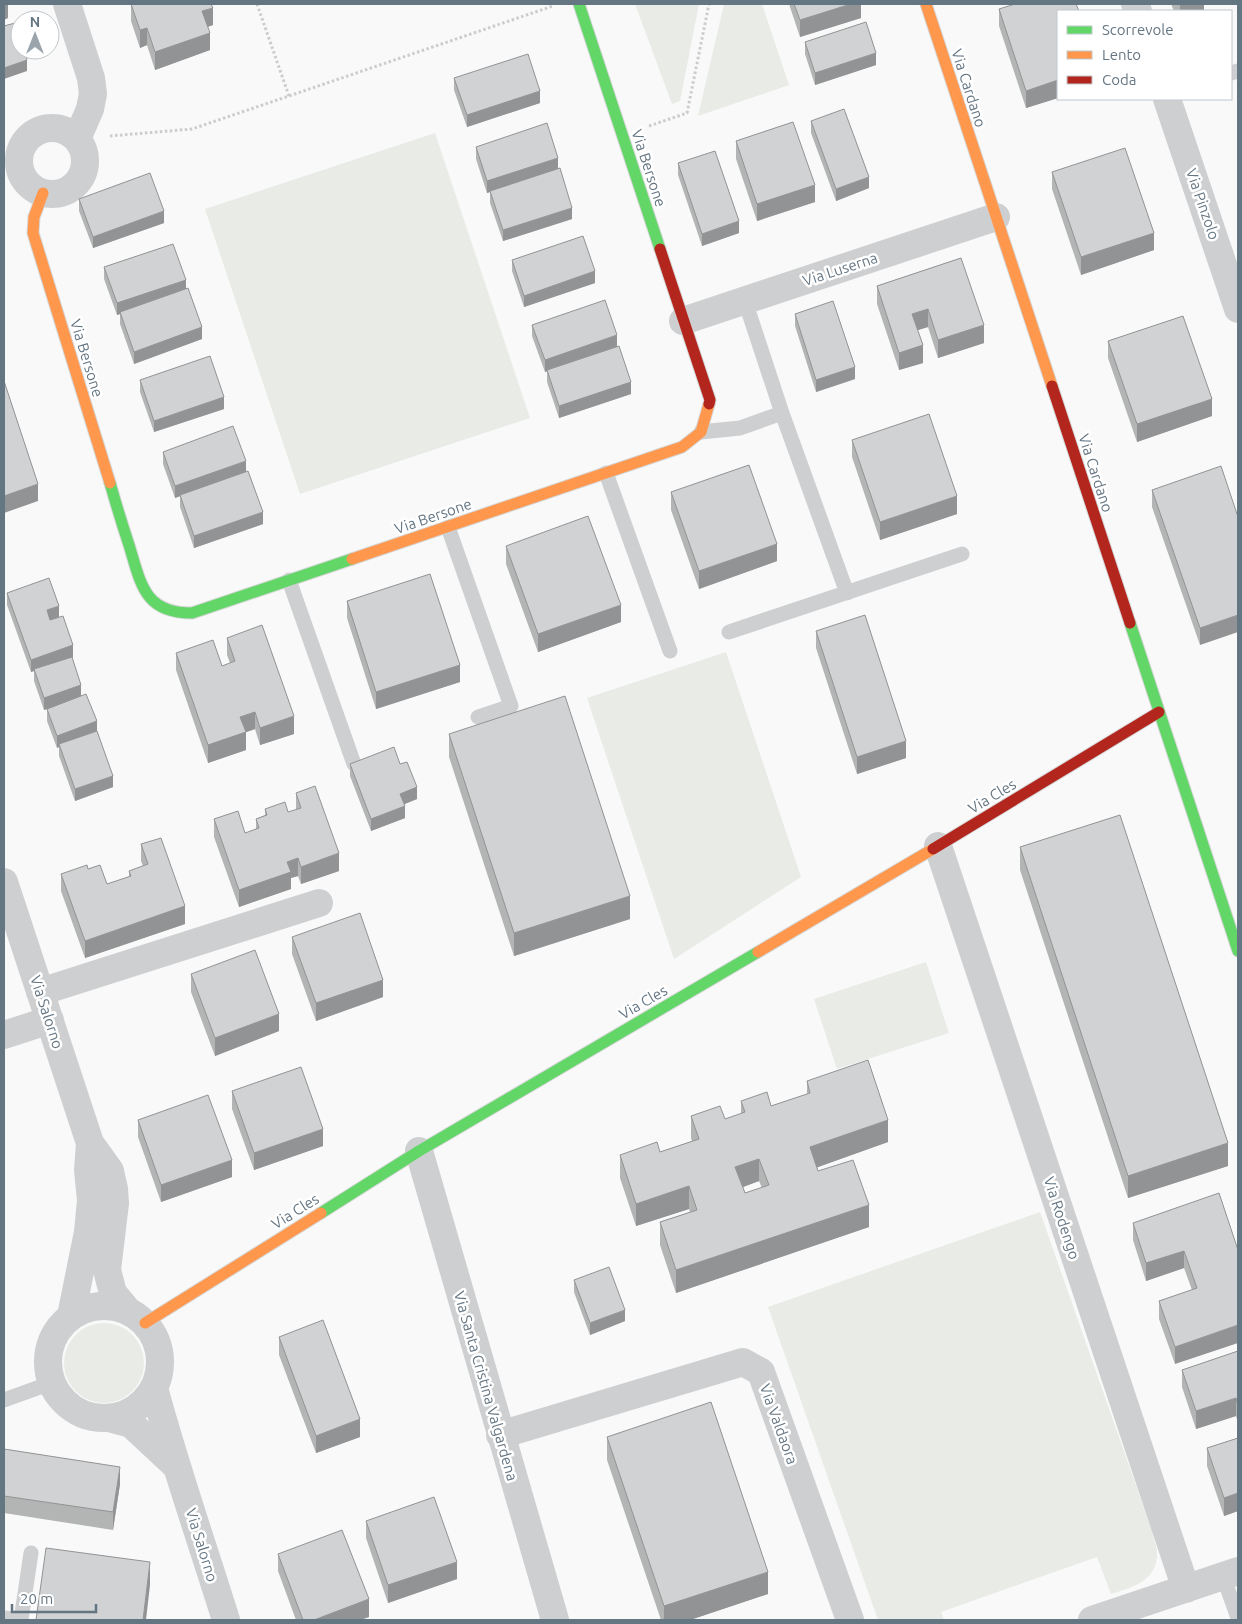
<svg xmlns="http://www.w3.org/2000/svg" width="1242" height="1624" font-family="Ubuntu,sans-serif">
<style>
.green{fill:#e8ebe6}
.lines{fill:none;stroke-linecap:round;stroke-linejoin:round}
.fast-casing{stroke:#d5d6d7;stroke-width:13}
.slow-casing{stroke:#d5d6d7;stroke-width:13}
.jam-casing{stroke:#d5d6d7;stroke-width:13}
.path{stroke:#cbcccd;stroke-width:3;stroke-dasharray:2.5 2.5;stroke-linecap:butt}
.lane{stroke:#cecfd0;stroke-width:15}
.street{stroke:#cecfd0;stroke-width:28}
.fast{stroke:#63d668;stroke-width:11}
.slow{stroke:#ff974d;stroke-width:11}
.jam{stroke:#b3261e;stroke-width:11}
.wall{fill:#b3b5b5;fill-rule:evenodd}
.shaded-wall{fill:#929394}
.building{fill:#d0d2d3;stroke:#929394;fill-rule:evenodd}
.labels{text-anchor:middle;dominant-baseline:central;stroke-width:5;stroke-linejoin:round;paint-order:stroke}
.street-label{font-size:15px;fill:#657683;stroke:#fff}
</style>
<rect width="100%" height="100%" fill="#f9f9f9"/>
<path class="green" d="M635 4H699L680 101 672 104Z
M724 4H762L789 85 698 116Z
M435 133 530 418 300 494 205 209Z
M726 652 801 877 674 959 587 698Z
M926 962 949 1033 837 1069 814 999Z
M1040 1212 1152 1531C1153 1537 1156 1544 1157 1550 1159 1581 1133 1587 1111 1594L1097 1557 941 1612 944 1620H878L768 1307Z
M64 1363a40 40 0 1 1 80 0a40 40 0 1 1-80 0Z"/>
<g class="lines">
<g class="fast-casing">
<path id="fast" d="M579 4 660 249
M110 483C116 504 122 524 129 545 141 584 144 613 192 613L352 559
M1130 623 1238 951
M321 1213 419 1151 758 952"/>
</g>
<g class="slow-casing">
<path id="slow" d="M926 4 1052 386
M43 193 34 217 33 233 110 483
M352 559 682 447 701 432 709 404
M758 952 933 849
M145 1323 321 1213"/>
</g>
<g class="jam-casing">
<path id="jam" d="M660 249 710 400 709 404
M1052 386 1130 623
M933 849 1159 712"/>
</g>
<path class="path" d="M257 4 289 96
M649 126 687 113 709 4
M110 136 192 129 553 6"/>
<path class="lane" d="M1231 73 1238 71
M782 413 847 593
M701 432 740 428 782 413 745 301
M606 473 670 651
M448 527 511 706 478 717
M289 580 354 764
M729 632 962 554
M4 1400 51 1383
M1223 1576 1238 1618
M4 1618 21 1620
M21 1620 31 1553"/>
<path class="street" d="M67 4 91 78 93 94 90 109 77 139
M1135 4 1138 11
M1167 99 1238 309
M19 161a33 33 0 1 1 66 0a33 33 0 1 1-66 0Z
M683 321 996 217
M938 846 1186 1589
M4 882 90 1143 110 1171 114 1189 115 1203 107 1270 113 1293 128 1311
M40 992 319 903
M4 1035 50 1020
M419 1151 555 1620
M48 1362a56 56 0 1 1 112 0a56 56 0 1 1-112 0Z
M71 1316 88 1232 91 1200 88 1170 90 1143
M154 1388C175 1466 202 1543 226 1620
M109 1418 131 1424 174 1464
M500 1435 743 1362 761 1372 850 1620
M1092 1620 1238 1571"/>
<use href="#fast" class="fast"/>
<use href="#slow" class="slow"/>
<use href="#jam" class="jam"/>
</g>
<path class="wall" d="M131 4 213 25 207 27 210 50 155 70 147 45 140 48 131 21Z
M789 4H861V18L800 37Z
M1171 4H1204V11H1174Z
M999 9 1058 11V98L1026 108 999 26Z
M805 42 876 65 815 85 805 54Z
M454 78 540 103 467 127 454 90Z
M811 121 869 188 836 201 811 133Z
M736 141 815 202 757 221 736 159Z
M476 147 558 169 572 219 503 241 490 203V192L487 193 476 159Z
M678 163 739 233 702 246 678 175Z
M1052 172 1154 250 1081 275 1052 189Z
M79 199 164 223 93 248 79 211Z
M961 258 984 343 938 358 928 327 917 330 923 363 899 370 877 304V286Z
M512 260 595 283 524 307 512 271Z
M104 267 186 289 202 339 134 364 120 324V314L117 315 104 279Z
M795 314 855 379 816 392 795 326Z
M532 325 617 347 631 394 559 418 547 382V371L545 372 532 336Z
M1108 341 1212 416 1137 442 1108 358Z
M140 380 224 409 154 432 140 392Z
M852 440 957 514 880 540 852 457Z
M163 452 246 472 263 524 194 548 180 507V496L175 498 163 464Z
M1152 490 1238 517 1200 645 1152 507Z
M671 492 777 561 699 589 671 510Z
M506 546 621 622 538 652 506 564Z
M7 593 59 617 73 657 72 658 81 695 97 731 113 787 75 801 59 756V747L57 748 47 721V709L44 710 34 681V671L31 672 7 605Z
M347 601 460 682 376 709 347 618Z
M816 631 906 758 857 774 816 648Z
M227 638 294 734 260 745 255 729 246 732V750L208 763 176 670V653L222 666 230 663 227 655Z
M449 734 630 919 514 956 449 757Z
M350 764H400L417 799 404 804 405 818 371 831 350 776Z
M296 793 339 871 301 884 298 876 291 878V889L239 907 214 837V819L245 833 256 829V819L265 815V809L288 812 296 810Z
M141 844 185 924 85 958 61 891V874L88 869 107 884 129 877V871L143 866 141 861Z
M1020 847 1228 1166 1128 1198 1020 870Z
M292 937 383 997 316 1021 292 954Z
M191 974 279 1031 215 1056 191 992Z
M807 1081 888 1142 817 1167 818 1171 869 1227 676 1293 660 1245V1222L690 1212 689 1209 636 1226 620 1178V1155L660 1152 692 1141 691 1138V1116L725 1119 741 1114V1101L771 1106 807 1094ZM759 1181 762 1188 745 1193 743 1187Z
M232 1091 323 1146 254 1170 232 1109Z
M138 1120 232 1177 161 1202 138 1137Z
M1133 1223 1238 1250 1175 1364 1159 1319V1301L1192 1290 1184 1268 1146 1281 1133 1240Z
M574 1280 625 1321 590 1335 574 1292Z
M279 1337 360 1437 316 1453 279 1355Z
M1238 1351V1423L1236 1416 1196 1429 1182 1387V1370Z
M607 1437 768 1594 690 1620H661L607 1460Z
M1238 1438V1511L1224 1516 1207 1466V1448Z
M4 1449 120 1484 113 1530 4 1513Z
M366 1521 457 1579 388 1603 366 1538Z
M278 1554 369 1617 360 1620H296L278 1571Z"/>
<path class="shaded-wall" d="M4 4H8V18L4 20Z
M851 4H861V18L800 37V20Z
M1180 4H1204V11H1180Z
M213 8V25L202 29V11Z
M147 28V45L140 48V30Z
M210 33V50L155 70V52Z
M876 53V65L815 85V73Z
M27 60V71L4 79V68Z
M1058 80V98L1026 108V91Z
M540 91V103L467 127V115Z
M558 158V170L487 193V181Z
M869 177V188L836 201V189Z
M815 185V202L757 221V204Z
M572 208V219L503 241V230Z
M164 211V223L93 248V237Z
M739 221V233L702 246V234Z
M1154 233V250L1081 275V257Z
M595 271V283L524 307V296Z
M186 280V292L117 315V303Z
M928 309V327L912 332V314Z
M984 325V343L938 358V340Z
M202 327V339L134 364V352Z
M617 335V347L545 372V360Z
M923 345V363L899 370V353Z
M855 367V379L816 392V380Z
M631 382V394L559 418V406Z
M224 397V409L154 432V421Z
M1212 399V416L1137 442V424Z
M246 461V473L175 498V486Z
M38 484V501L4 513V496Z
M957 496V514L880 540V522Z
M263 512V524L194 548V536Z
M777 544V561L699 589V571Z
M621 605V622L538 652V634Z
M59 606V617L47 622V610Z
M1238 615V632L1200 645V628Z
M73 645V657L35 671 34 669V671L31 672V660Z
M460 665V682L376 709V692Z
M81 685V697L44 710V698Z
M255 712V729L244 733 246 732V750L208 763V745L240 717Z
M294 716V734L260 745V728Z
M97 721V733L59 744V747L57 748V736Z
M906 741V758L857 774V757Z
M113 776V787L75 801V789Z
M417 787V799L400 806V794Z
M405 806V818L371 831V819Z
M339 853V871L301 884V867Z
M298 858V876L291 878V889L239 907V890L287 862Z
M630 896V919L514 956V933Z
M185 906V924L85 958V941Z
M383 980V997L316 1021V1003Z
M279 1014V1031L215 1056V1038Z
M888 1120V1142L810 1170V1147Z
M323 1129V1146L254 1170V1153Z
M1228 1143V1166L1128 1198V1176Z
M759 1159V1181L735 1190V1167Z
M232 1160V1177L161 1202V1185Z
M689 1186V1209L636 1226V1204Z
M869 1205V1227L676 1293V1270Z
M1184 1251V1268L1146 1281V1263Z
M625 1310V1321L590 1335V1323Z
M1238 1325V1343L1175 1364V1347Z
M1236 1398V1416L1196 1429V1411Z
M360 1419V1437L316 1453V1436Z
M120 1467V1484L113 1530V1512Z
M1238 1493V1511L1224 1516V1498Z
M150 1562V1585L146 1620H143Z
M457 1562V1579L388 1603V1585Z
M768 1572V1594L690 1620H664V1606Z
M369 1599V1617L360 1620H314Z"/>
<path class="building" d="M131 4H211L213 8 202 11 210 33 155 52 147 28 140 30Z
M794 4H851L800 20Z
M1015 4H1076L1079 11H1058V80L1026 91 999 9Z
M866 22 876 53 815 73 805 42Z
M15 23 20 37V50H24L27 60 4 68V26Z
M528 54 540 91 467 115 454 78Z
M844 109 869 177 836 189 811 121Z
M793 122 815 185 757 204 736 141Z
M547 123 558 158 487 181 476 147Z
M1125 148 1154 233 1081 257 1052 172Z
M715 151 739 221 702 234 678 163Z
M560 168 572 208 503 230 490 191Z
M150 173 164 211 93 237 79 199Z
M583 236 595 271 524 296 512 260Z
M173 244 186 280 117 303 104 267Z
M961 258 984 325 938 340 928 309 912 314 923 345 899 353 877 286Z
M188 288 202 327 134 352 120 312Z
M605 300 617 335 545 360 532 325Z
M833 301 855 367 816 380 795 314Z
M1183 316 1212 399 1137 424 1108 341Z
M619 346 631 382 559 406 547 370Z
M210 356 224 397 154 421 140 380Z
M4 381 38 484 4 496Z
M929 414 957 496 880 522 852 440Z
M233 426 246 461 175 486 163 452Z
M749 465 777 544 699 571 671 492Z
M1221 466 1238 517V615L1200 628 1152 490Z
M248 471 263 512 194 536 180 495Z
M588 516 621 605 538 634 506 546Z
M430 574 460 665 376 692 347 601Z
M49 578 59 606 47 610 50 620 63 616 73 645 31 660 7 593Z
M865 615 906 741 857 757 816 631Z
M262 625 294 716 260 728 255 712 240 717 246 732 208 745 176 653 213 640 222 666 235 661 227 638Z
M72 657 81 685 44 698 34 669Z
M86 694 97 721 57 736 47 709Z
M565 696 630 896 514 933 449 734Z
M97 731 113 776 75 789 59 744Z
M394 747 400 764 407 762 417 787 400 794 405 806 371 819 350 764Z
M315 786 339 853 301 867 298 858 287 862 291 872 239 890 214 819 238 811 245 833 259 828 256 819 267 815 265 809 285 802 288 812 301 808 296 793Z
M1120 815 1228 1143 1128 1176 1020 847Z
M161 838 185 906 85 941 61 874 87 865 88 869 100 865 107 884 131 876 129 871 148 864 141 844Z
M360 913 383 980 316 1003 292 937Z
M255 950 279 1014 215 1038 191 974Z
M868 1060 888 1120 810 1147 818 1171 853 1160 869 1205 676 1270 660 1222 697 1210 689 1186 636 1204 620 1155 657 1142 660 1152 699 1139 691 1116 720 1106 725 1119 745 1112 741 1101 767 1092 771 1106 810 1093 807 1081ZM759 1159 769 1185 745 1193 735 1167Z
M301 1067 323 1129 254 1153 232 1091Z
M208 1095 232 1160 161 1185 138 1120Z
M1219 1193 1238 1250V1325L1175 1347 1159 1301 1197 1288 1184 1251 1146 1263 1133 1223Z
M609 1267 625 1310 590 1323 574 1280Z
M323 1320 360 1419 316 1436 279 1337Z
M1238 1351V1406L1236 1398 1196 1411 1182 1370Z
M711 1402 768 1572 664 1606 607 1437Z
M1238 1438V1493L1224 1498 1207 1448Z
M4 1449 120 1467 113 1512 4 1496Z
M434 1497 457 1562 388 1585 366 1521Z
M342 1530 369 1599 314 1620H303L278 1554Z
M46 1548 150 1562 143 1620H36Z"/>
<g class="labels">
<g class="street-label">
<text transform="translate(969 88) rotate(72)">Via Cardano</text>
<text transform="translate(649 168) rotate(72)">Via Bersone</text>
<text transform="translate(1203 204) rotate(71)">Via Pinzolo</text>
<text transform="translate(840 269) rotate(-18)">Via Luserna</text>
<text transform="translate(87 358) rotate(73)">Via Bersone</text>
<text transform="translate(1096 473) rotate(72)">Via Cardano</text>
<text transform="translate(433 516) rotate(-19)">Via Bersone</text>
<text transform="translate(992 796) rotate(-31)">Via Cles</text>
<text transform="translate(643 1002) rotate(-30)">Via Cles</text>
<text transform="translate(47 1012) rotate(72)">Via Salorno</text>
<text transform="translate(295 1211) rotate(-32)">Via Cles</text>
<text transform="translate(1062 1218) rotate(72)">Via Rodengo</text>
<text transform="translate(486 1386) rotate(74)">Via Santa Cristina Valgardena</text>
<text transform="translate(779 1424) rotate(70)">Via Valdaora</text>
<text transform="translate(202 1545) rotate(73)">Via Salorno</text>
</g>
</g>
<rect width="1242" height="1624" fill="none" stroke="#657683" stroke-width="10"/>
<rect x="1057" y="10" width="175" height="90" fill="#ffffff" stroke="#c1c8cd"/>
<rect x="1067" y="26" width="25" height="8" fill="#63d668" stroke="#c1c8cd"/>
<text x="1102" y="35" font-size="15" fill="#657683">Scorrevole</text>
<rect x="1067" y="51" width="25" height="8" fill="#ff974d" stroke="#c1c8cd"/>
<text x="1102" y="60" font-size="15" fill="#657683">Lento</text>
<rect x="1067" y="76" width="25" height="8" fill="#b3261e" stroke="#c1c8cd"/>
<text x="1102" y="85" font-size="15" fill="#657683">Coda</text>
<g transform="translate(35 35)"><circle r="24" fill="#ffffff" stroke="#c1c8cd"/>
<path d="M0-4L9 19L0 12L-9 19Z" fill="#99a4ac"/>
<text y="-8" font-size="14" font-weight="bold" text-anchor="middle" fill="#657683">N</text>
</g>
<path d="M12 1604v8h84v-8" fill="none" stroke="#657683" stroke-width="2.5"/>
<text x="20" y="1604" font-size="15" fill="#657683" stroke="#ffffff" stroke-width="4" paint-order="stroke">20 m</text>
</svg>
